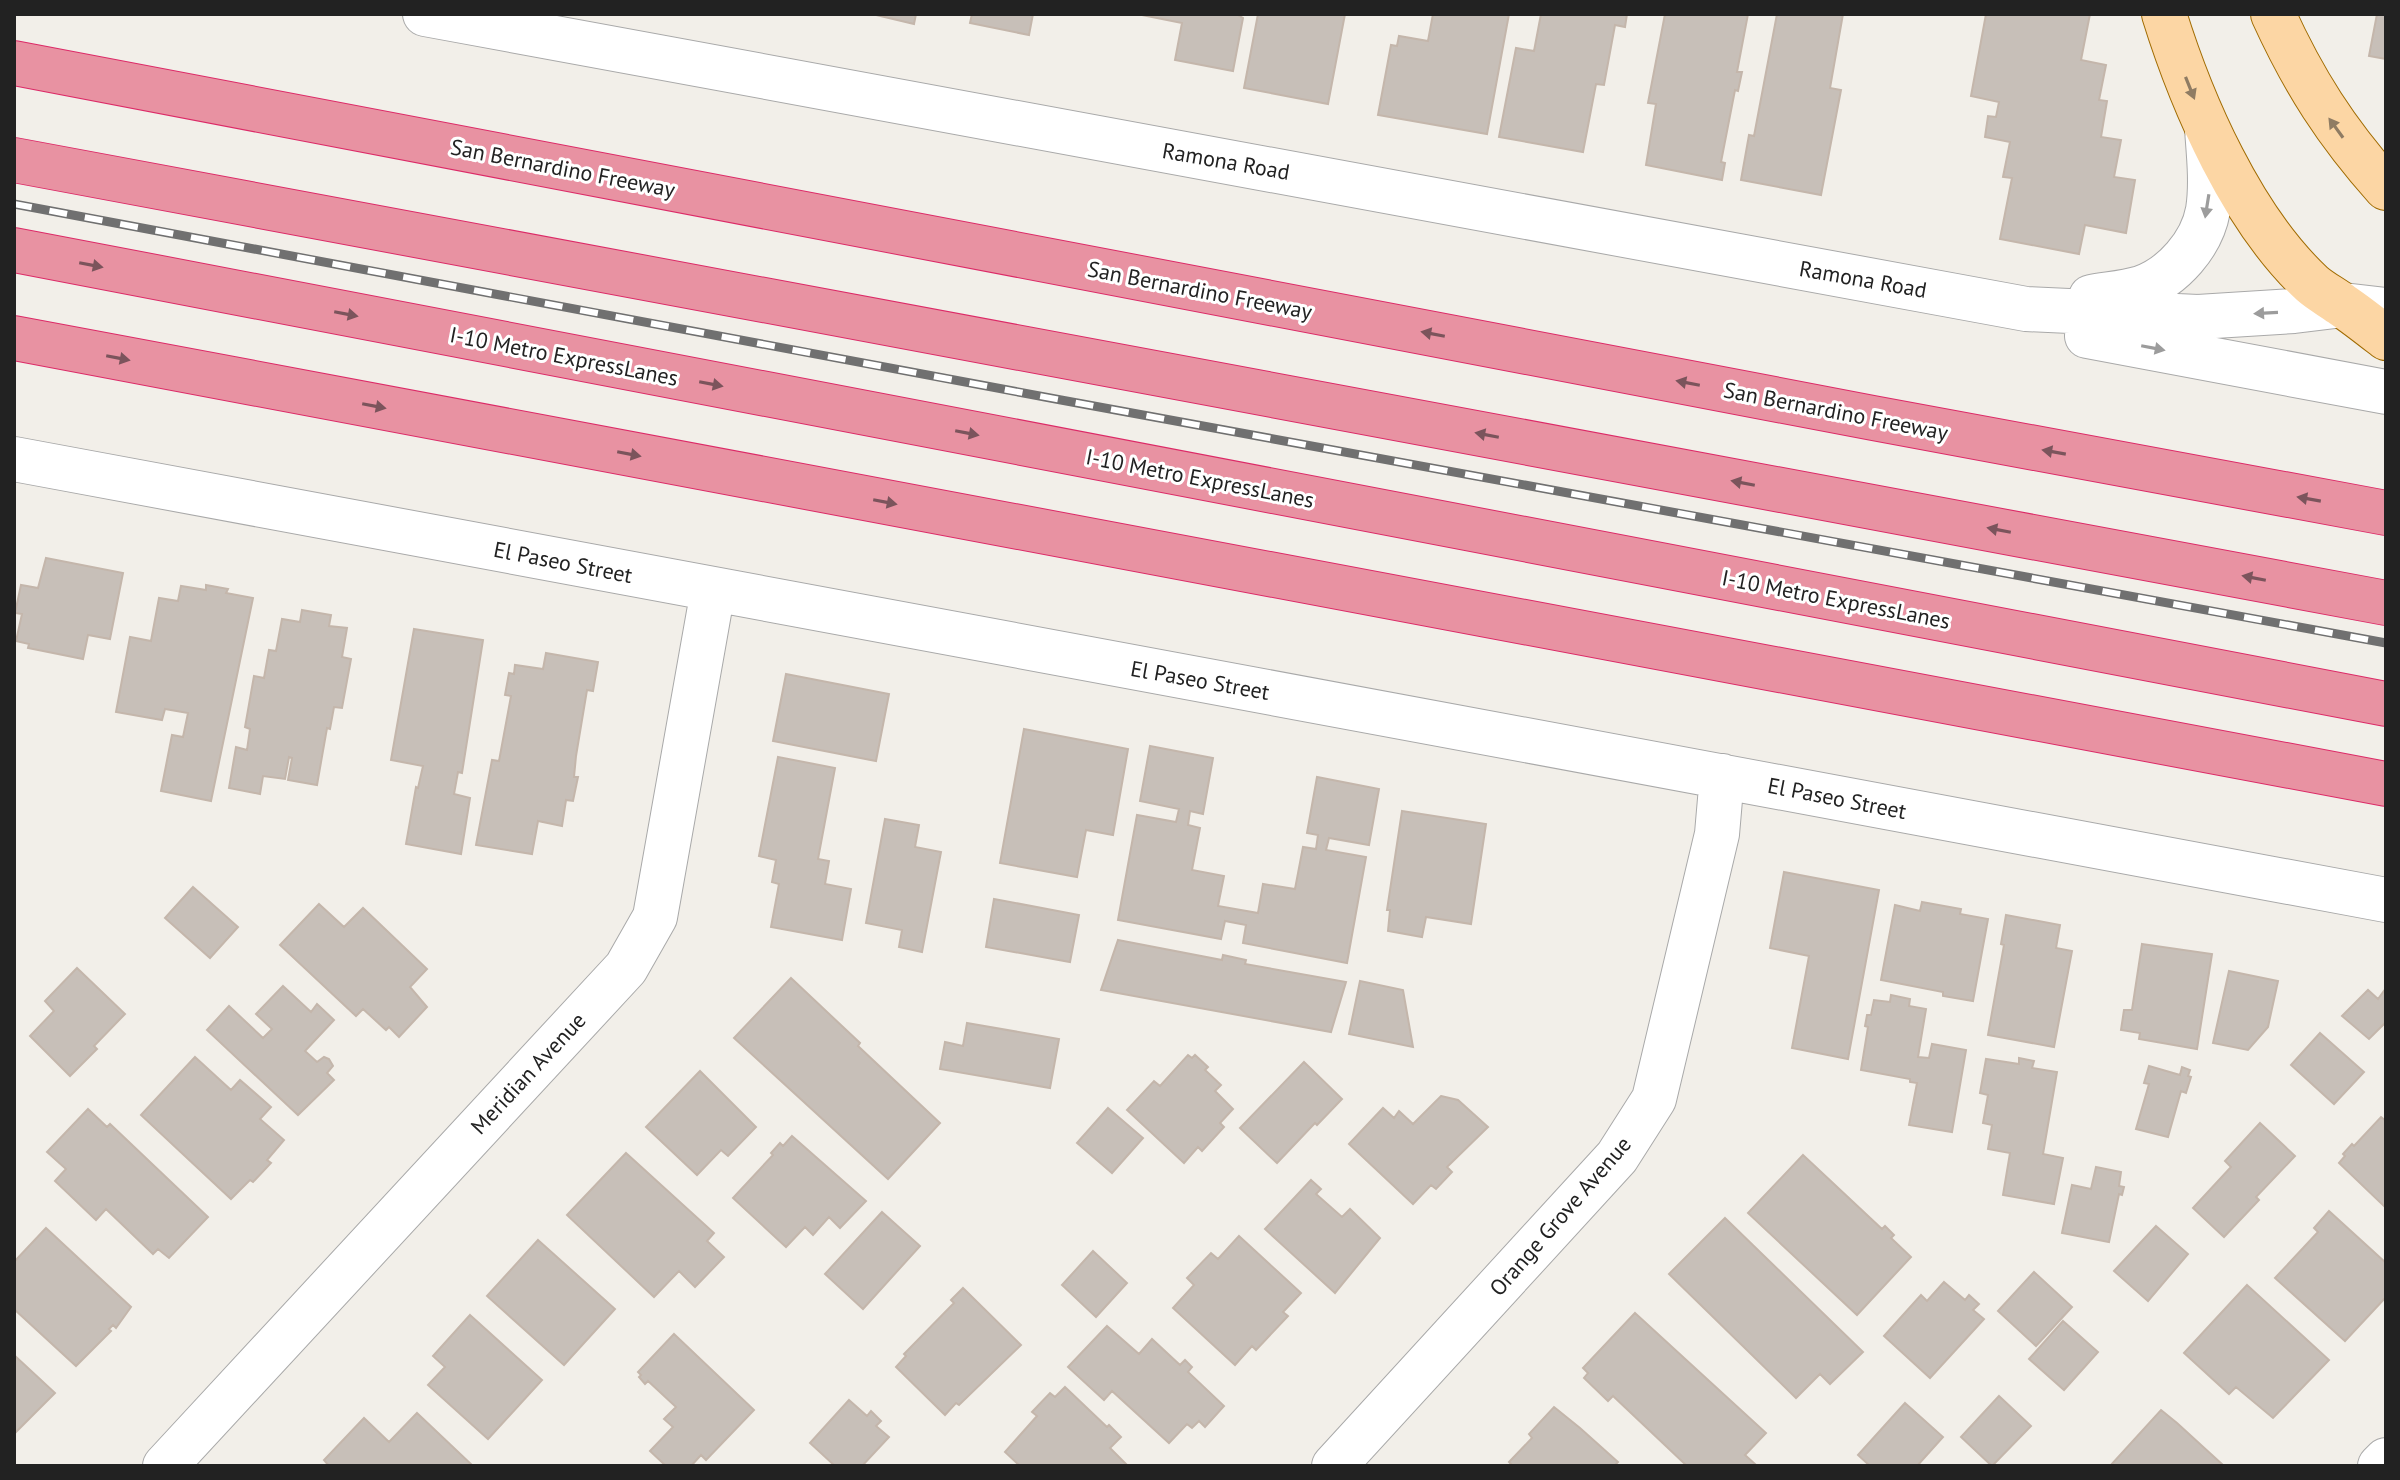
<svg xmlns="http://www.w3.org/2000/svg" width="2400" height="1480" font-family="'PT Sans',sans-serif">
<style>
.building{fill:#c7bfb8;stroke:#c4b6ab;stroke-width:2}
.lines{fill:none;stroke-linecap:round;stroke-linejoin:round}
.minor-casing{stroke:#a9a9a9;stroke-width:46}
.primary-casing{stroke:#a06b00;stroke-width:46}
.motorway-casing{stroke:#dc2a67;stroke-width:46}
.minor{stroke:#fff;stroke-width:44}
.primary{stroke:#fcd6a4;stroke-width:44}
.motorway{stroke:#e892a2;stroke-width:44}
.rail-casing{stroke:#707070;stroke-width:9}
.rail{stroke:#fff;stroke-width:6;stroke-dasharray:18;stroke-linecap:butt}
.oneway{fill:#8f7c63}
.oneway2{fill:#9c9c9c}
.oneway3{fill:#7b545c}
.labels{text-anchor:middle;dominant-baseline:central;stroke-width:6;stroke-linejoin:round;paint-order:stroke}
.street-label{font-size:22px;fill:#222;stroke:#fff}
</style>
<rect width="100%" height="100%" fill="#f2efe9"/>
<path class="building" d="M872 14H916L914 24Z
M972 14H1033L1029 35 970 23Z
M1137 14H1236L1243 18 1233 71 1175 60 1182 23Z
M1258 14H1345L1328 104 1244 88Z
M1433 14H1509L1487 134 1378 115 1391 45 1397 46 1399 36 1428 41Z
M1541 14H1627L1625 27 1615 25 1604 85 1596 84 1583 152 1499 137 1516 48 1534 51Z
M1665 14H1748L1737 72H1742L1738 91 1735 90 1721 162 1725 163 1722 180 1646 165 1656 104 1648 103Z
M1777 14H1843L1830 88 1841 90 1821 195 1741 180 1749 135 1754 136Z
M1986 14H2090L2081 60 2106 65 2099 100 2107 101 2101 137 2121 140 2114 177 2135 180 2126 233 2085 225 2079 254 2000 239 2012 178 2003 177 2010 142 1985 137 1988 116 1996 117 1999 102 1971 96Z
M2377 14H2386V59L2369 56Z
M46 558 123 573 110 639 88 635 83 659 28 648 29 644 16 641 22 614 15 613 21 585 38 588Z
M206 585 228 589 226 593 253 598 211 801 161 791 172 735 183 737 188 713 165 709 162 720 116 712 130 637 151 641 159 598 178 601 181 586 206 590Z
M302 610 331 615 329 626 347 628 342 657 351 659 342 708 334 707 330 729 327 728 317 785 288 780 292 758 289 757 285 779 263 776 260 794 229 788 236 747 247 750 250 729 245 727 254 676 264 678 269 650 276 651 282 619 300 622Z
M414 629 483 640 462 773 458 772 454 794 470 798 461 854 406 844 416 787 418 788 423 766 391 760Z
M546 653 598 662 593 691 587 690 576 756 574 777H578L573 801 566 800 562 826 538 821 532 854 476 845 492 760 499 761 511 696 505 695 509 673 514 674 515 665 543 669Z
M786 674 889 694 876 761 773 741Z
M1024 729 1128 749 1113 835 1086 830 1077 877 1000 863Z
M1150 746 1213 758 1203 814 1190 811 1188 825 1200 828 1192 870 1224 876 1218 906 1258 913 1263 884 1295 889 1303 847 1316 849 1318 835 1307 833 1317 777 1379 789 1369 845 1329 838 1326 850 1366 857 1347 963 1243 943 1246 925 1225 921 1221 939 1118 920 1137 815 1176 822 1179 809 1140 801Z
M778 757 835 768 818 859 829 861 825 884 851 889 842 940 771 927 779 884 772 882 776 860 759 856Z
M1402 811 1486 824 1471 924 1426 917 1422 937 1388 931 1390 910H1387Z
M885 819 919 825 915 847 941 852 922 952 899 947 902 930 866 923Z
M1784 872 1879 890 1848 1059 1792 1048 1809 956 1770 948Z
M193 887 238 927 210 958 165 918Z
M994 899 1079 915 1070 962 986 947Z
M1922 902 1961 909 1960 914 1988 919 1973 1001 1943 996V992L1881 980 1895 905 1920 911Z
M319 904 344 927 363 908 427 969 410 987 427 1007 399 1037 389 1027 386 1030 363 1009 356 1016 280 945Z
M2006 915 2060 925 2056 948 2072 951 2054 1047 1988 1035 2004 945 2001 944Z
M1118 940 1222 960 1223 955 1246 960 1245 964 1346 982 1331 1032 1101 990Z
M2142 944 2212 954 2197 1049 2139 1039 2140 1033 2121 1030 2124 1010H2132Z
M77 968 125 1014 94 1046 97 1049 70 1076 30 1036 54 1011 45 1001Z
M2229 971 2278 981 2268 1027 2248 1050 2213 1043Z
M791 978 860 1043 858 1046 940 1123 888 1179 734 1038Z
M1360 981 1403 990 1413 1047 1349 1034Z
M283 986 311 1012 317 1004 334 1020 305 1051 317 1062 324 1057 329 1059 333 1066 327 1073 334 1080 298 1115 207 1030 229 1006 263 1038 272 1029 256 1014Z
M2386 988V1022L2369 1039 2342 1016 2368 990 2378 999Z
M1891 995 1910 999 1909 1006 1926 1009 1918 1057 1929 1058 1932 1044 1966 1050 1952 1132 1909 1125 1917 1083 1910 1082V1079L1861 1070 1868 1027 1865 1026 1867 1015H1871L1874 1000 1890 1002Z
M967 1023 1059 1039 1050 1088 940 1069 945 1042 963 1046Z
M2320 1033 2364 1072 2334 1104 2291 1065Z
M1188 1055 1192 1058 1195 1055 1208 1067 1205 1070 1221 1085 1215 1091 1233 1109 1220 1123 1224 1127 1202 1151 1198 1147 1184 1163 1127 1110 1154 1081 1160 1086Z
M195 1057 231 1090 240 1080 271 1107 260 1119 284 1140 267 1160 271 1163 253 1182 250 1180 231 1199 141 1115Z
M2019 1058 2034 1061 2032 1068 2057 1072 2043 1154 2063 1158 2054 1204 2003 1195 2010 1153 1988 1149 1992 1125 1983 1123 1988 1095 1980 1093 1986 1059 2019 1064Z
M1304 1062 1342 1099 1317 1125 1315 1123 1277 1163 1240 1128Z
M2149 1066 2180 1075 2182 1067 2190 1070 2188 1076 2191 1077 2186 1093 2181 1091 2168 1137 2136 1129 2149 1084 2144 1083Z
M700 1071 756 1127 728 1156 721 1150 697 1175 646 1127Z
M1441 1096 1458 1100 1488 1127 1447 1167 1452 1172 1436 1189 1431 1185 1413 1204 1349 1144 1383 1108 1394 1118 1399 1111 1413 1124Z
M1108 1108 1143 1138 1112 1173 1077 1143Z
M88 1109 107 1127 110 1124 208 1217 169 1258 158 1249 153 1254 106 1209 96 1220 55 1181 66 1169 47 1152Z
M2381 1117 2386 1121V1208L2339 1163 2345 1156 2343 1154 2352 1144 2354 1146Z
M2260 1123 2295 1156 2256 1197 2259 1200 2224 1237 2193 1208 2231 1167 2225 1161Z
M792 1136 866 1201 840 1228 829 1217 813 1235 805 1227 786 1247 733 1198 773 1155 771 1153 780 1143 783 1146Z
M626 1153 714 1233 707 1241 724 1257 695 1287 679 1271 654 1297 567 1215Z
M1803 1155 1882 1229 1885 1226 1894 1235 1891 1238 1911 1257 1857 1315 1748 1213Z
M2096 1167 2121 1172 2119 1186 2124 1187 2122 1195 2119 1194 2109 1242 2062 1233 2072 1185 2091 1189Z
M1311 1180 1321 1189 1316 1194 1342 1217 1350 1209 1380 1238 1335 1293 1265 1229Z
M2329 1211 2386 1263V1297L2345 1341 2275 1278 2318 1232 2314 1228Z
M882 1212 920 1246 863 1309 825 1274Z
M1725 1218 1863 1352 1830 1384 1820 1374 1796 1398 1669 1274Z
M2156 1226 2188 1254 2148 1301 2114 1271Z
M46 1228 131 1307 116 1328 113 1325 109 1329 111 1331 76 1366 14 1309V1262Z
M1239 1236 1301 1293 1283 1312 1288 1316 1256 1350 1252 1346 1235 1365 1173 1308 1194 1285 1187 1278 1211 1253 1218 1259Z
M538 1240 615 1309 564 1365 487 1296Z
M1093 1251 1127 1283 1096 1317 1062 1285Z
M2034 1272 2072 1307 2036 1346 1998 1311Z
M1944 1282 1965 1300 1969 1295 1979 1304 1973 1310 1984 1319 1930 1378 1884 1336 1921 1295 1927 1301Z
M2247 1285 2329 1360 2273 1418 2236 1387 2229 1394 2184 1353Z
M963 1288 1021 1345 959 1405 956 1403 945 1415 896 1367 906 1356 904 1354 954 1303 951 1300Z
M1635 1313 1766 1433 1745 1455 1755 1464 1753 1466H1687L1613 1396 1608 1401 1584 1378 1588 1373 1583 1368Z
M470 1315 542 1380 488 1439 428 1385 445 1367 433 1356Z
M2063 1321 2098 1352 2064 1390 2029 1359Z
M1107 1326 1139 1354 1152 1339 1180 1365 1185 1360 1192 1367 1188 1372 1224 1406 1205 1427 1199 1421 1192 1428 1187 1424 1169 1443 1112 1391 1104 1400 1068 1367Z
M674 1334 754 1410 706 1460 701 1455 691 1466H666L650 1451 673 1427 664 1419 676 1407 648 1381 645 1384 639 1377 641 1375 638 1372Z
M14 1355 55 1393 14 1434Z
M1065 1387 1107 1427 1109 1425 1121 1437 1110 1448 1128 1466H1020L1005 1452 1037 1416 1032 1412 1050 1393 1055 1397Z
M1999 1396 2031 1426 1992 1466 1961 1437Z
M849 1400 867 1416 871 1411 881 1421 876 1426 889 1437 862 1466H835L810 1443Z
M1905 1403 1943 1437 1917 1466H1870L1858 1455Z
M1554 1407 1580 1428 1618 1462 1614 1466H1513L1509 1462 1532 1438 1529 1434Z
M2161 1410 2177 1423 2223 1465 2110 1466Z
M417 1413 473 1466H329L324 1460 364 1418 389 1442Z"/>
<g class="lines">
<g class="minor-casing">
<path id="minor" d="M425 14 2026 309 2198 317 2294 311 2343 305 2386 310
M2091 297C2107 294 2125 293 2141 288 2173 277 2202 244 2208 210 2212 184 2209 156 2207 129
M2087 336 2386 392
M14 459 2386 900
M165 1466 626 968 655 917 713 590
M1334 1466 1617 1157 1654 1099 1717 834 1722 776
M2380 1466 2386 1460"/>
</g>
<g class="primary-casing">
<path id="primary" d="M2164 14C2192 104 2242 219 2312 284 2321 292 2333 298 2342 305 2357 315 2372 327 2386 338
M2273 14C2304 82 2336 132 2386 188"/>
</g>
<g class="motorway-casing">
<path id="motorway" d="M14 63 1873 418 2386 513
M14 160 2386 603
M14 250 2386 704
M14 338 2386 784"/>
</g>
<use href="#minor" class="minor"/>
<use href="#primary" class="primary"/>
<use href="#motorway" class="motorway"/>
<g class="rail-casing">
<path id="rail" d="M14 204 1061 400 2386 643"/>
</g>
<use href="#rail" class="rail"/>
</g>
<defs><path id="oneway-solid" d="M-6-.8H1V-3.2L6.5 0L1 3.2V.8H-6Z" transform="scale(2)"/></defs>
<g class="oneway">
<use href="#oneway-solid" transform="translate(2190 88) rotate(68)"/>
<use href="#oneway-solid" transform="translate(2336 128) rotate(-126)"/>
</g>
<g class="oneway2">
<use href="#oneway-solid" transform="translate(2207 206) rotate(99)"/>
<use href="#oneway-solid" transform="translate(2266 313) rotate(177)"/>
<use href="#oneway-solid" transform="translate(2153 348) rotate(11)"/>
</g>
<g class="oneway3">
<use href="#oneway-solid" transform="translate(91 265) rotate(11)"/>
<use href="#oneway-solid" transform="translate(346 314) rotate(11)"/>
<use href="#oneway-solid" transform="translate(1433 334) rotate(-169)"/>
<use href="#oneway-solid" transform="translate(118 358) rotate(11)"/>
<use href="#oneway-solid" transform="translate(1688 383) rotate(-169)"/>
<use href="#oneway-solid" transform="translate(711 384) rotate(11)"/>
<use href="#oneway-solid" transform="translate(374 406) rotate(11)"/>
<use href="#oneway-solid" transform="translate(967 433) rotate(11)"/>
<use href="#oneway-solid" transform="translate(1487 435) rotate(-169)"/>
<use href="#oneway-solid" transform="translate(2054 452) rotate(-170)"/>
<use href="#oneway-solid" transform="translate(629 454) rotate(11)"/>
<use href="#oneway-solid" transform="translate(1743 483) rotate(-169)"/>
<use href="#oneway-solid" transform="translate(2309 499) rotate(-170)"/>
<use href="#oneway-solid" transform="translate(885 502) rotate(11)"/>
<use href="#oneway-solid" transform="translate(1999 530) rotate(-169)"/>
<use href="#oneway-solid" transform="translate(2254 578) rotate(-169)"/>
</g>
<g class="labels">
<g class="street-label">
<text transform="translate(1226 161) rotate(10)">Ramona Road</text>
<text transform="translate(563 168) rotate(11)">San Bernardino Freeway</text>
<text transform="translate(1863 279) rotate(10)">Ramona Road</text>
<text transform="translate(1200 290) rotate(11)">San Bernardino Freeway</text>
<text transform="translate(564 356) rotate(11)">I-10 Metro ExpressLanes</text>
<text transform="translate(1836 411) rotate(11)">San Bernardino Freeway</text>
<text transform="translate(1200 478) rotate(11)">I-10 Metro ExpressLanes</text>
<text transform="translate(563 562) rotate(11)">El Paseo Street</text>
<text transform="translate(1836 599) rotate(11)">I-10 Metro ExpressLanes</text>
<text transform="translate(1200 680) rotate(10)">El Paseo Street</text>
<text transform="translate(1837 798) rotate(11)">El Paseo Street</text>
<text transform="translate(528 1073) rotate(-47)">Meridian Avenue</text>
<text transform="translate(1560 1216) rotate(-49)">Orange Grove Avenue</text>
</g>
</g>
<rect width="2400" height="1480" fill="none" stroke="#222222" stroke-width="32"/>
</svg>
